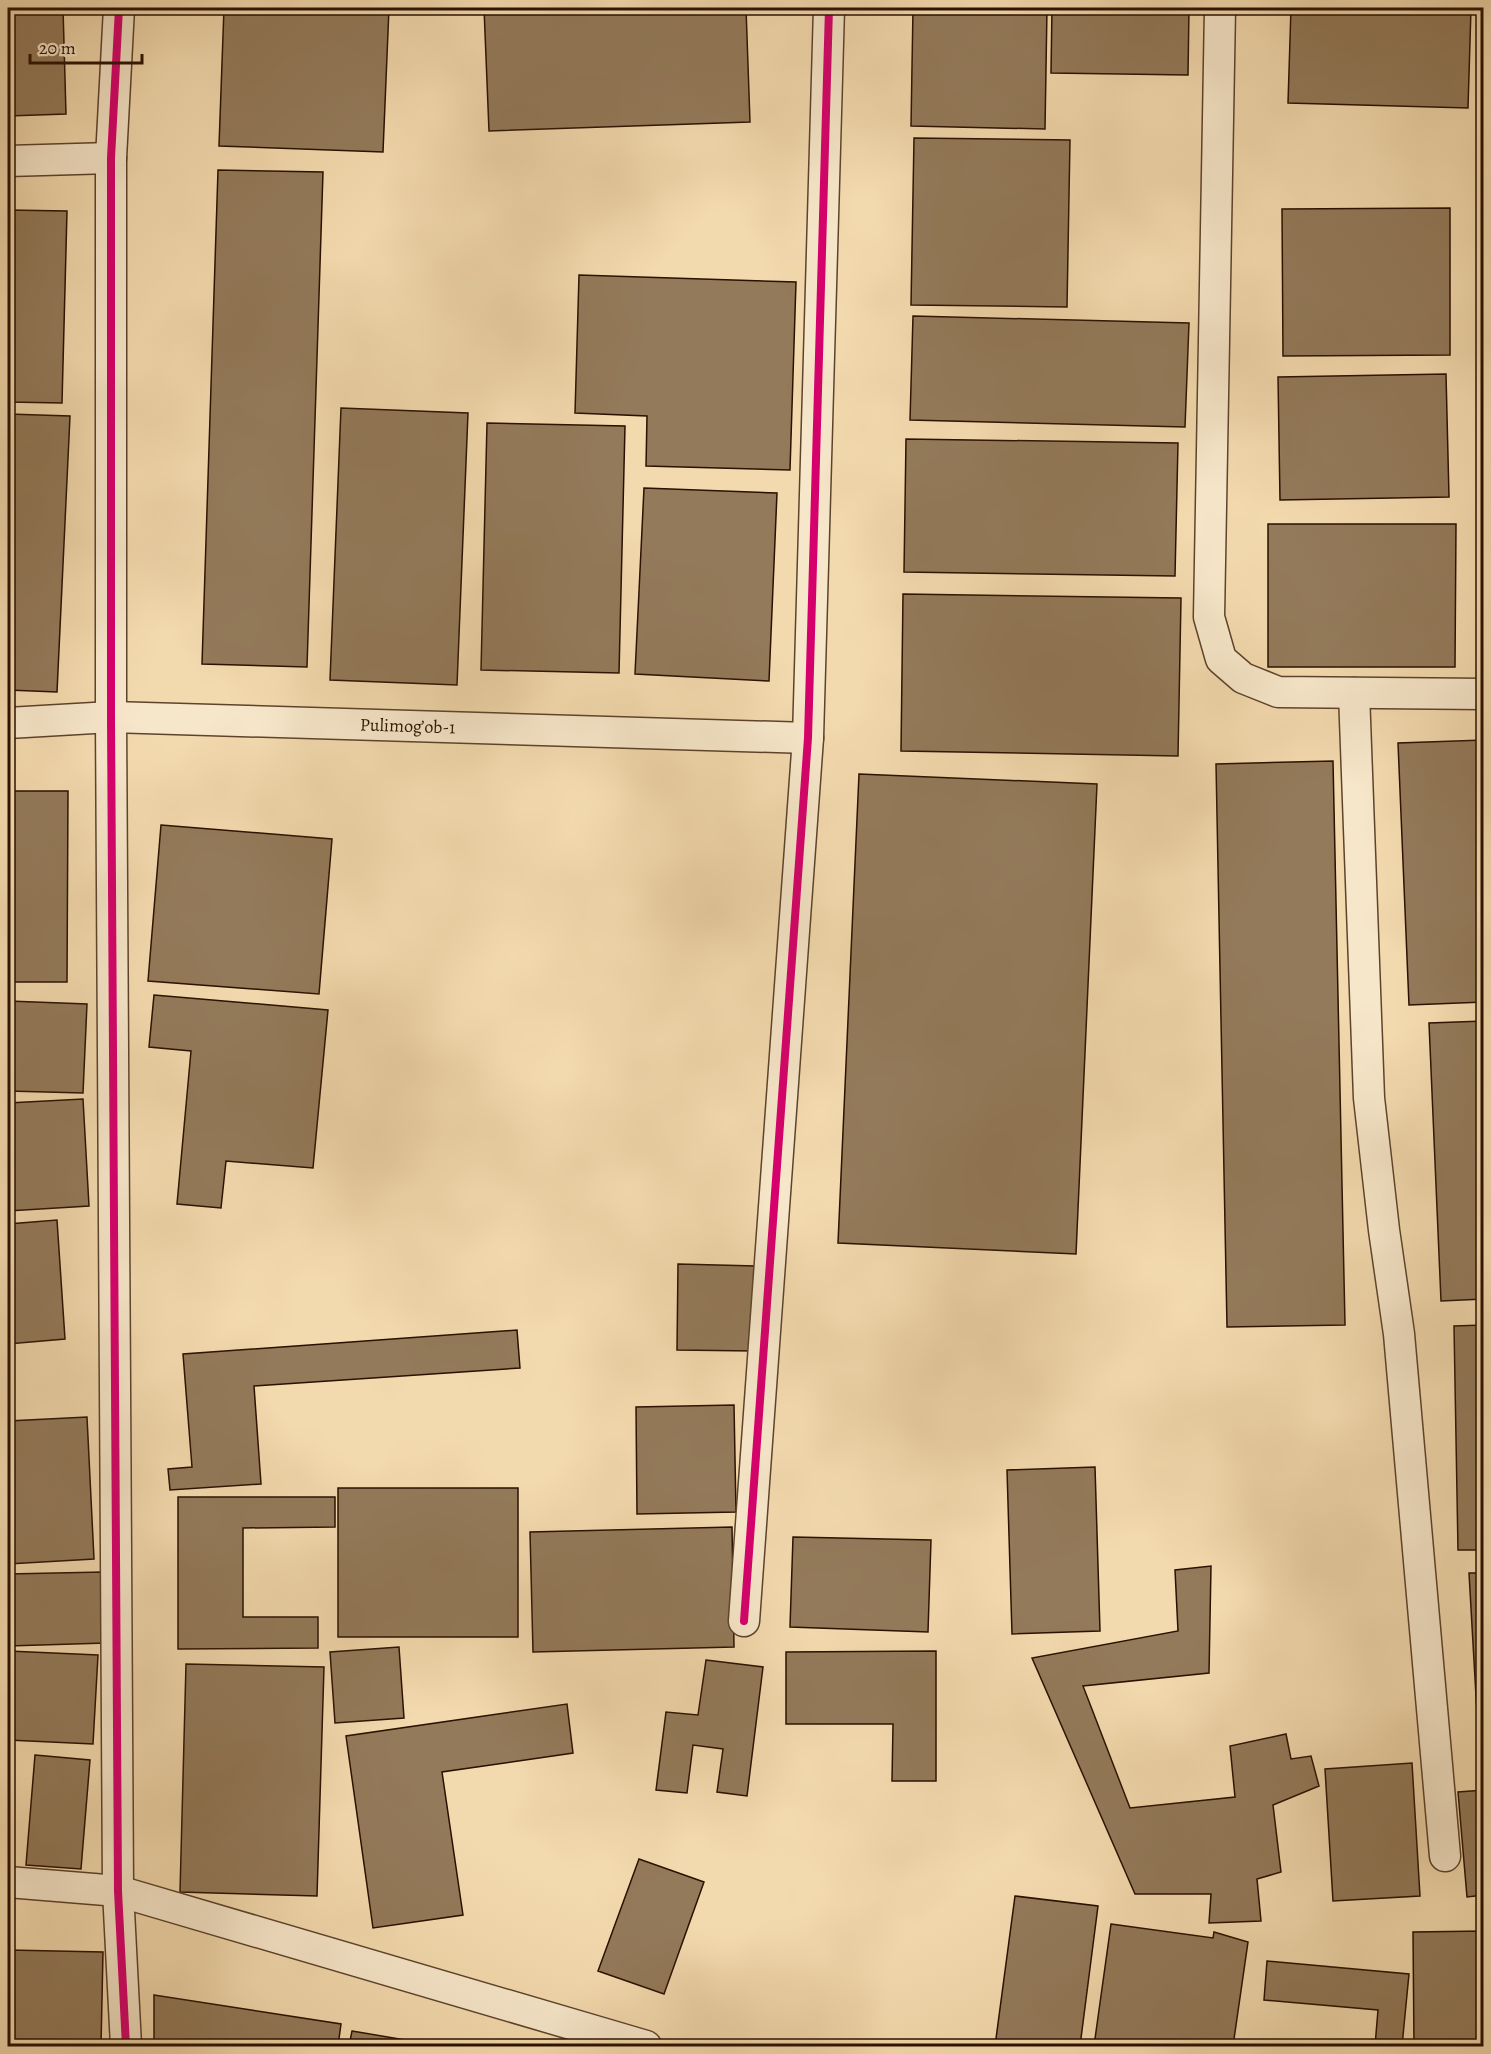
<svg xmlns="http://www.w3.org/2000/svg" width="1491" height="2054" font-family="Alegreya,serif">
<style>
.building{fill:#937a5a;stroke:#2a1100;stroke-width:1.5}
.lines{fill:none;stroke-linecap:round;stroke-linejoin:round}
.street-casing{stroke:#5c432c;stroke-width:33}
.street{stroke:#f7e7ca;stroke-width:30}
.cycleway-casing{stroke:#f7e7ca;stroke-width:11}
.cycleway{stroke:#d6006c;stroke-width:8}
.labels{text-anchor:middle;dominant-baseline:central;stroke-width:4.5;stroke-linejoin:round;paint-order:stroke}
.street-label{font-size:18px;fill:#2a1100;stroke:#f7e7ca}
</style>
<rect width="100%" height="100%" fill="#f3daae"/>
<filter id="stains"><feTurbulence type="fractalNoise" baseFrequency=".00333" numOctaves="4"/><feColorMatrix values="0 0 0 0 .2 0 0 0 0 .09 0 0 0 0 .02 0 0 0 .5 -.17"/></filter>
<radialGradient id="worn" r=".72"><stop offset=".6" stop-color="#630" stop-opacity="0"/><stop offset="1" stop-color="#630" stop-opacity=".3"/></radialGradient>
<path class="building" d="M8 8H63L66 114 8 116Z
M224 8H389L383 152 219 146Z
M484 8H746L750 122 489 131Z
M913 8H1047L1045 129 911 126Z
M1052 8H1189L1188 75 1051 73Z
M1291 8H1471L1468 108 1288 103Z
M914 138 1070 140 1067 307 911 305Z
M218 170 323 172 307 667 202 664Z
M1450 208V355L1283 356 1282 209Z
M8 210 67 211 62 403 8 402Z
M579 275 796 282 790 470 646 466 647 416 575 413Z
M913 316 1189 323 1185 427 910 420Z
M1446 374 1449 497 1280 500 1278 377Z
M341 408 468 413 457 685 330 680Z
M8 414 70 416 57 692 8 690Z
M487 423 625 426 619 673 481 670Z
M906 439 1178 443 1175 576 904 572Z
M644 488 777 493 769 681 635 674Z
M1268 524H1456L1455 667H1268Z
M903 594 1181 598 1178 756 901 751Z
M1484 740V1002L1409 1005 1398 743Z
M1333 761 1345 1325 1227 1327 1216 764Z
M859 774 1097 784 1076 1254 838 1243Z
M8 791H68L67 982H8Z
M161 825 332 839 319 994 148 981Z
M154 995 328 1010 313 1168 226 1161 221 1208 177 1204 191 1051 149 1047Z
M8 1001 87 1004 83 1093 8 1091Z
M1484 1021V1299L1441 1301 1429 1023Z
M83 1099 89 1206 8 1211V1103Z
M57 1220 65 1339 8 1344V1306L11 1305 8 1224Z
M678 1264 756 1266 754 1351 677 1350Z
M1484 1325V1550H1458L1454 1326Z
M517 1330 520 1368 254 1386 261 1484 170 1490 168 1469 192 1467 183 1354Z
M734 1405 736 1512 637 1514 636 1407Z
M87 1417 94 1559 8 1564V1421Z
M1095 1467 1100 1631 1012 1634 1007 1470Z
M338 1488H518V1637H338Z
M178 1497H335V1527L243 1528V1617H318V1648L178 1649Z
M732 1527 734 1647 533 1652 530 1532Z
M793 1537 931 1540 928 1632 790 1627Z
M1211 1566 1209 1673 1083 1686 1130 1808 1235 1797 1230 1746 1286 1734 1291 1759 1311 1756 1319 1786 1273 1805 1281 1872 1257 1879 1261 1921 1209 1923 1211 1894H1135L1032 1658 1178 1631 1175 1570Z
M103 1572 106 1643 8 1646V1574Z
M1469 1573H1484V1749H1479Z
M399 1647 404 1718 335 1723 330 1652Z
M8 1651 98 1655 93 1744 8 1740Z
M936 1651V1781H892L893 1724H786V1652Z
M706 1660 763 1667 747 1796 717 1792 723 1749 693 1745 687 1793 656 1790 666 1712 698 1715Z
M186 1664 324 1667 317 1896 180 1892Z
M567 1704 573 1753 442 1772 463 1915 373 1928 346 1736Z
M35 1755 90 1760 81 1869 26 1865Z
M1412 1763 1420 1896 1333 1901 1325 1769Z
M1484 1790V1895L1467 1897 1458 1792Z
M639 1859 704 1882 664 1994 598 1971Z
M1015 1896 1098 1906 1080 2046H995Z
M1111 1924 1213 1938 1214 1932 1248 1942 1233 2046H1094Z
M1484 1931V2046H1414L1413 1932Z
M8 1950 103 1952 101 2046H8Z
M1267 1961 1409 1974 1402 2046H1375L1378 2010 1264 2000Z
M154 1995 341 2024 338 2046H154Z
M352 2031 406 2040 405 2046H349Z"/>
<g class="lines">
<g class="street-casing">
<g id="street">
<path d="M119 8 111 158V717L118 1891 126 2046"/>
<path d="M1220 8 1209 617 1221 659 1243 678 1278 692 1484 694"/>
<path d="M8 161 111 158"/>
<path d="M1354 693 1369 1098 1384 1230 1399 1334 1445 1856"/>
<path id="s1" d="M8 723 111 717 808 738"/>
<path d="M744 1621 808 738 829 8"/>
<path d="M8 1882 118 1891 646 2046"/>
</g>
</g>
<use href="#street" class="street"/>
<g class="cycleway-casing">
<path id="cycleway" d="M119 8 111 158V717L118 1891 126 2046
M744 1621 808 738 829 8"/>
</g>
<use href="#cycleway" class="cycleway"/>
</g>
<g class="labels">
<g class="street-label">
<text stroke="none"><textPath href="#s1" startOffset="400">Pulimog’ob-1</textPath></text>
</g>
</g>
<rect width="1491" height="2054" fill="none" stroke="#f3daae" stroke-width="30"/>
<rect x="9" y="9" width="1473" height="2036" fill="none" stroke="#2a1100" stroke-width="3"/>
<rect x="15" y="15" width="1461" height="2024" fill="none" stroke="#2a1100" stroke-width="1.5"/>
<path d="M30 54v9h112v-9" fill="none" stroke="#2a1100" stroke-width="3"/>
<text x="39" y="54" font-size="18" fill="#2a1100" stroke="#f7e7ca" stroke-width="4.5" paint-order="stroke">20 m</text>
<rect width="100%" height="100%" filter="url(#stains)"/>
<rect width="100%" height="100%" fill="url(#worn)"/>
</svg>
